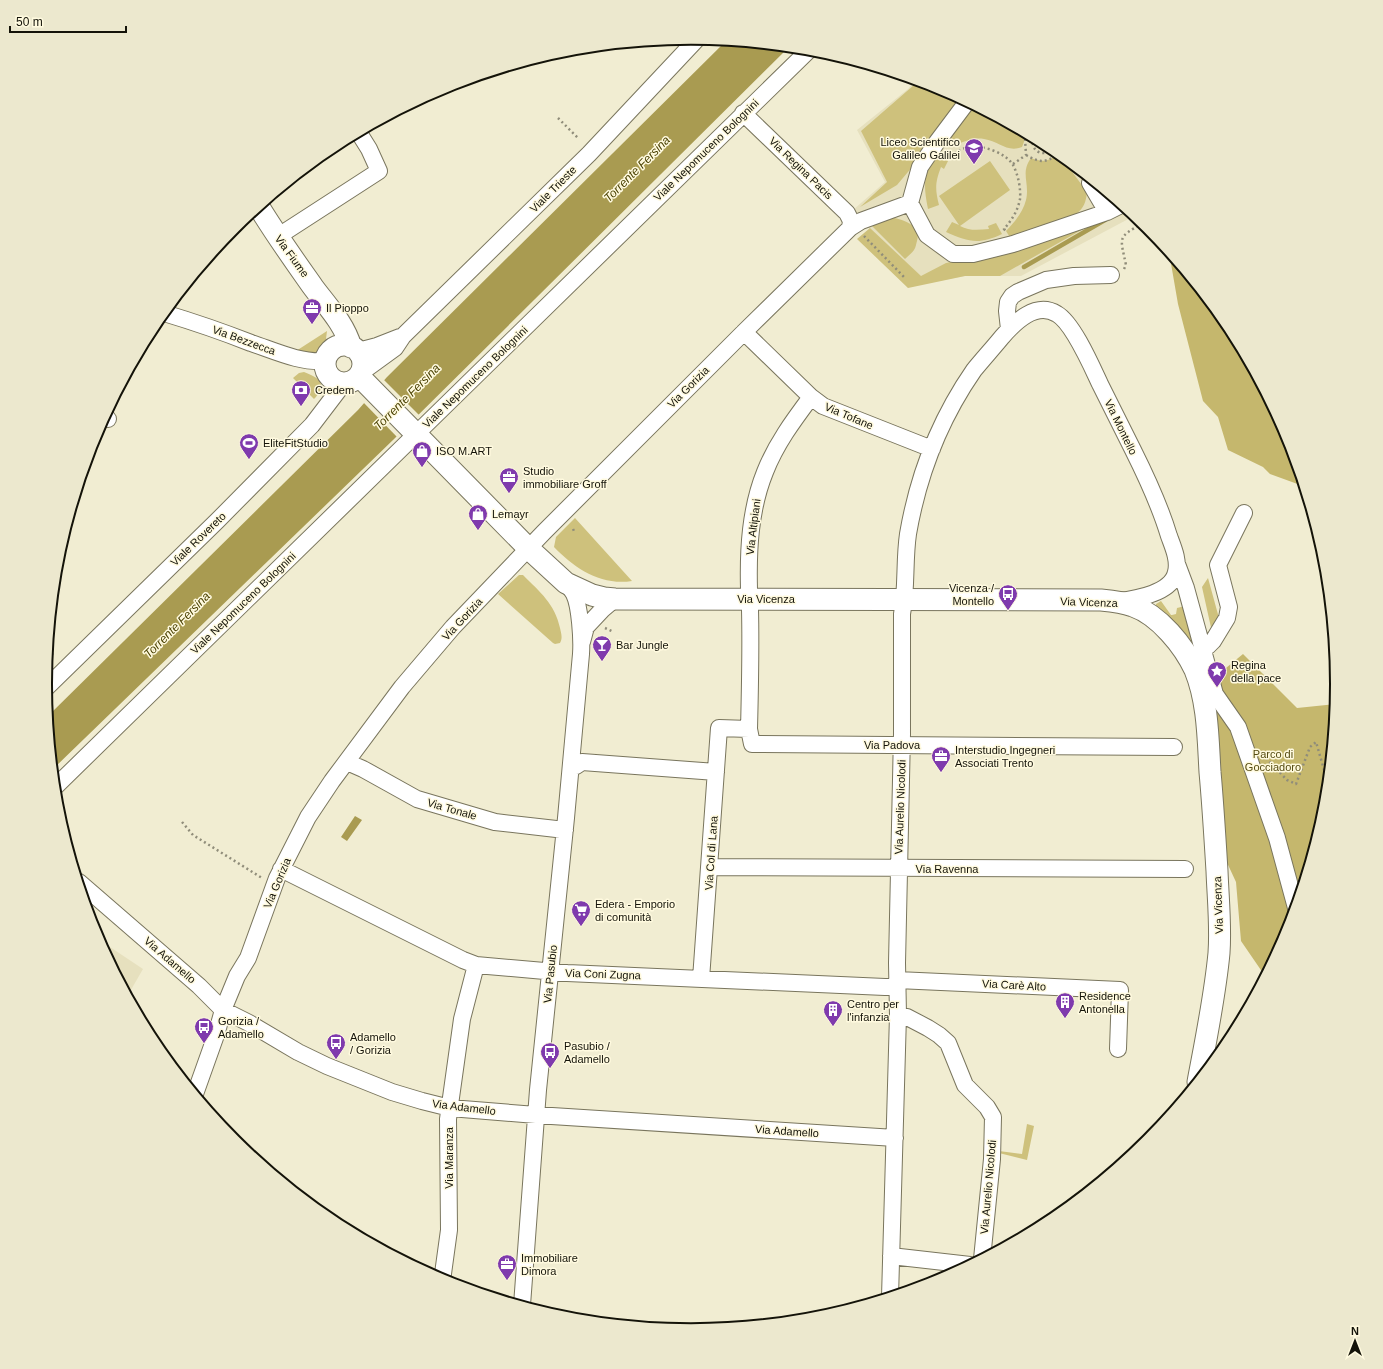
<svg xmlns="http://www.w3.org/2000/svg" width="1383" height="1369" font-family="Helvetica,sans-serif">
<style>
.built{fill:#e6e0be}
.green{fill:#cec17c}
.forest{fill:#c5b76d}
.water{fill:#a99b51}
.pier{fill:#f1edd2}
.lines{fill:none;stroke-linecap:round;stroke-linejoin:round}
.stream{stroke:#a99b51;stroke-width:4.5}
.minor-casing{stroke:#79755d;stroke-width:18}
.major-casing{stroke:#79755d;stroke-width:23}
.path{stroke:#908d7a;stroke-width:2.5;stroke-dasharray:2 3;stroke-linecap:butt}
.minor{stroke:#fff;stroke-width:16}
.major{stroke:#fff;stroke-width:21}
.labels{text-anchor:middle;dominant-baseline:central;stroke-width:3;stroke-linejoin:round;paint-order:stroke}
.poi-label{font-size:11px;fill:#141309;stroke:#fffadf;text-anchor:start}
.street-label{font-size:11px;fill:#141309;stroke:#fffadf}
.park-label{font-size:11px;fill:#564c12;stroke:#fffadf}
.water-label{font-size:12px;font-style:italic;fill:#4a4102;stroke:#fffadf}
.rim{fill:none;stroke:#141309;stroke-width:2}
</style>
<rect width="100%" height="100%" fill="#f1edd2"/>
<path class="built" d="M915 80 939 87 1051 147 1134 216 1021 276H965L928 283 861 221 853 210 885 182 857 130 908 89Z
M98 939 143 969 128 995Z"/>
<path class="green" d="M917 81 939 87 962 99 913 166 897 185 860 207 887 182 861 131 914 85Z
M971 104 1027 134 1022 147C1007 153 999 141 984 139 973 137 963 142 954 146L948 134Z
M938 153 948 161 944 169 941 167C935 183 935 189 939 205L928 209C923 184 923 173 938 153Z
M1059 154 1087 192C1086 202 1084 208 1076 214L1011 239 1006 231C1014 223 1023 212 1026 200 1030 183 1020 173 1031 158 1043 163 1049 161 1059 154Z
M990 161 1010 190 960 226C969 231 978 230 989 229L988 226 996 223 1002 234C979 245 968 242 946 232L952 222 959 225 939 196Z
M1108 215 1000 276H965L908 288 857 239 870 228 921 276 946 263 989 254Z
M887 217C900 218 922 224 917 241 916 244 916 247 914 250 912 253 908 256 905 259L872 226 878 220Z
M327 331 325 347C316 356 307 353 296 351Z
M304 372C320 378 328 384 314 399L293 378 299 373Z
M575 518 632 581C601 586 574 568 554 547L556 537Z
M519 575H523C540 592 555 604 560 628 561 633 563 638 560 643L555 644 553 643 498 594Z
M1208 578 1219 618 1212 632 1202 587Z
M1161 601 1171 615H1172L1176 614 1177 608 1185 606 1193 644 1182 632 1156 607V604Z
M1027 1124 1034 1126 1027 1160 999 1153V1151L1022 1154Z"/>
<path class="forest" d="M1169 252 1229 326 1289 437 1303 486 1270 474 1263 467 1228 450 1218 417 1203 401 1178 304Z
M1243 654 1297 708 1336 704 1326 811 1289 932 1265 976 1241 941 1236 882 1223 854 1204 686Z"/>
<path class="water" d="M726 41 788 48 393 440 53 769 48 716 358 410 387 377Z
M355 816 362 820 347 841 341 837Z"/>
<path class="pier" d="M383 379 420 416 398 438 363 402Z"/>
<g class="lines">
<path class="stream" d="M1024 267 1105 220"/>
<g class="minor-casing">
<path id="minor" d="M967 102 937 142 920 167 910 203 927 235 953 254H973L1013 244 1107 212 1121 205
M743 113 847 213 851 221 850 228
M1090 183 1107 212
M277 237 379 171 369 149 359 133
M164 313C194 322 223 332 251 343 275 351 300 363 325 361
M1009 329 1007 311 1008 302 1012 296 1018 292 1046 280 1074 276 1111 275
M744 332 811 397 823 406 932 449
M358 351 377 346 400 337
M362 372 395 348 403 336 589 154 697 39
M105 416 108 419
M1177 564 1186 588 1215 694 1238 727 1277 838 1296 908
M582 642 586 627 602 610 615 599
M1202 647 1208 646 1213 641 1227 618 1229 607 1218 565 1244 513
M45 689 217 521 312 425 344 383
M749 729C750 690 751 650 750 610 750 603 749 596 749 589 748 550 750 509 765 472 776 444 793 421 811 397
M347 762 363 769 417 799 495 822 565 830
M571 765 576 766 582 762 716 772
M55 787 809 50
M710 867 1185 869
M281 869 463 960 476 965 567 973 885 987 898 986
M79 882 199 986 223 1010 249 1023 298 1052 327 1066 392 1092 422 1101 450 1108 536 1115 895 1138
M701 979 719 728 749 729 752 744 1174 747
M897 980 1120 990 1118 1049
M898 1015 907 1017 928 1028 939 1035 948 1043 965 1085 987 1107 993 1117 992 1159 982 1259
M195 1094 216 1035 223 1010 237 976 248 958 277 878 308 817 332 781 402 687 453 627 544 532 744 332 850 228 861 221 910 203
M891 1256 970 1265
M442 1281 449 1230 448 1119 462 1019 476 965
M890 1297 898 1015 897 963 902 734V614C907 588 904 561 908 534 918 476 940 419 974 370 983 359 993 348 1002 337 1015 322 1036 301 1057 314 1073 323 1092 367 1100 384 1111 406 1122 428 1133 450 1147 478 1160 506 1169 536 1173 547 1179 560 1176 572 1172 593 1136 599 1118 601
M522 1305 538 1090 566 818 581 654C582 640 580 606 574 594 572 590 569 587 566 583"/>
</g>
<g class="major-casing">
<path id="major" d="M259 207C276 235 294 260 313 287 327 306 344 323 351 347
M325 364a19 19 0 1 1 38 0a19 19 0 1 1-38 0Z
M359 376 529 549 566 583 592 595 604 598 615 599 1101 600C1112 601 1123 602 1133 606 1159 615 1184 646 1195 670 1208 702 1208 738 1210 772 1213 805 1215 838 1217 871 1218 898 1221 926 1219 953 1215 996 1206 1039 1198 1082"/>
</g>
<path class="path" d="M558 118 579 139
M1033 138C1031 146 1036 154 1045 153 1048 153 1051 151 1054 150
M947 154 949 157C956 152 964 147 972 147 984 145 1007 154 1013 165 1018 174 1021 189 1020 199 1018 210 1012 220 1004 229L1006 231
M1026 155C1040 163 1045 163 1059 154
M1013 164 1026 155 1025 138 1027 134
M864 236 905 278
M1124 269 1126 265C1120 236 1117 238 1143 223
M573 529 574 531
M605 628 614 632
M48 650 55 657
M1266 758 1287 780 1296 784 1310 747 1316 742 1325 773 1329 774
M182 822 193 835 262 878"/>
<use href="#minor" class="minor"/>
<use href="#major" class="major"/>
</g>
<defs>
<g id="school-pin" transform="scale(1)"><path d="M0 17L-7.5 6A9.5 9.5 0 1 1 7.5 6Z" fill="#7f3aad" stroke="#fffadf"/><path d="M0-5L7-2L0 1L-7-2ZM-4 1L0 2.5L4 1V4Q0 6-4 4Z" fill="#fff"/></g>
<g id="office-pin" transform="scale(1)"><path d="M0 17L-7.5 6A9.5 9.5 0 1 1 7.5 6Z" fill="#7f3aad" stroke="#fffadf"/><path d="M-6-3h4V-5.5h4V-3h4V5H-6ZM-1-4.5V-3h2v-1.5ZM-6 0V1H6V0Z" fill="#fff"/></g>
<g id="bank-pin" transform="scale(1)"><path d="M0 17L-7.5 6A9.5 9.5 0 1 1 7.5 6Z" fill="#7f3aad" stroke="#fffadf"/><path d="M-6-4H6V4H-6ZM0-2.3a2.3 2.3 0 1 0 0 4.6a2.3 2.3 0 1 0 0-4.6Z" fill="#fff"/></g>
<g id="stadium-pin" transform="scale(1)"><path d="M0 17L-7.5 6A9.5 9.5 0 1 1 7.5 6Z" fill="#7f3aad" stroke="#fffadf"/><path d="M0-5a6.5 5 0 1 0 0 10a6.5 5 0 1 0 0-10ZM-3.5-1.8h7v3.6h-7Z" fill="#fff"/></g>
<g id="shop-pin" transform="scale(1)"><path d="M0 17L-7.5 6A9.5 9.5 0 1 1 7.5 6Z" fill="#7f3aad" stroke="#fffadf"/><path d="M-5-2.5h2.3a2.7 3.5 0 0 1 5.4 0H5L5.5 6h-11ZM-1.5-2.5h3a1.5 2.3 0 0 0-3 0Z" fill="#fff"/></g>
<g id="bus-pin" transform="scale(1)"><path d="M0 17L-7.5 6A9.5 9.5 0 1 1 7.5 6Z" fill="#7f3aad" stroke="#fffadf"/><path d="M-5-6H5V4H4V6H2V4H-2V6H-4V4H-5ZM-3.5-4V0h7V-4ZM-3.5 1.2v1.5H-2V1.2ZM2 1.2v1.5H3.5V1.2Z" fill="#fff"/></g>
<g id="bar-pin" transform="scale(1)"><path d="M0 17L-7.5 6A9.5 9.5 0 1 1 7.5 6Z" fill="#7f3aad" stroke="#fffadf"/><path d="M-6-5H6L.8 .8V4.5H3.5V6h-7V4.5H-.8V.8Z" fill="#fff"/></g>
<g id="sight-pin" transform="scale(1)"><path d="M0 17L-7.5 6A9.5 9.5 0 1 1 7.5 6Z" fill="#7f3aad" stroke="#fffadf"/><path d="M0-6L1.8-2.2L6-1.7L2.9 1.2L3.7 5.4L0 3.3L-3.7 5.4L-2.9 1.2L-6-1.7L-1.8-2.2Z" fill="#fff"/></g>
<g id="supermarket-pin" transform="scale(1)"><path d="M0 17L-7.5 6A9.5 9.5 0 1 1 7.5 6Z" fill="#7f3aad" stroke="#fffadf"/><path d="M-6-5.5h2.5l.6 2H6L4.5 2H-2.5L-4.4-4H-6ZM-1.5 3.2a1.3 1.3 0 1 0 .1 0ZM3 3.2a1.3 1.3 0 1 0 .1 0Z" fill="#fff"/></g>
<g id="building-pin" transform="scale(1)"><path d="M0 17L-7.5 6A9.5 9.5 0 1 1 7.5 6Z" fill="#7f3aad" stroke="#fffadf"/><path d="M-4-6H4V6H1V3H-1V6H-4ZM-2.5-4.3h1.7v1.8h-1.7ZM.8-4.3h1.7v1.8H.8ZM-2.5-1h1.7V.8h-1.7ZM.8-1h1.7V.8H.8Z" fill="#fff"/></g>
</defs>
<g fill-rule="evenodd">
<use href="#school-pin" x="974" y="148"/>
<use href="#office-pin" x="312" y="308"/>
<use href="#bank-pin" x="301" y="390"/>
<use href="#stadium-pin" x="249" y="443"/>
<use href="#shop-pin" x="422" y="451"/>
<use href="#office-pin" x="509" y="477"/>
<use href="#shop-pin" x="478" y="514"/>
<use href="#bus-pin" x="1008" y="594"/>
<use href="#bar-pin" x="602" y="645"/>
<use href="#sight-pin" x="1217" y="671"/>
<use href="#office-pin" x="941" y="756"/>
<use href="#supermarket-pin" x="581" y="910"/>
<use href="#building-pin" x="1065" y="1002"/>
<use href="#building-pin" x="833" y="1010"/>
<use href="#bus-pin" x="204" y="1027"/>
<use href="#bus-pin" x="336" y="1043"/>
<use href="#bus-pin" x="550" y="1052"/>
<use href="#office-pin" x="507" y="1264"/>
</g>
<g class="labels">
<g class="poi-label">
<text x="960" y="142" text-anchor="end">Liceo Scientifico<tspan x="960" dy="13">Galileo Galilei</tspan></text>
<text x="326" y="308">Il Pioppo</text>
<text x="315" y="390">Credem</text>
<text x="263" y="443">EliteFitStudio</text>
<text x="436" y="451">ISO M.ART</text>
<text x="523" y="471">Studio<tspan x="523" dy="13">immobiliare Groff</tspan></text>
<text x="492" y="514">Lemayr</text>
<text x="994" y="588" text-anchor="end">Vicenza /<tspan x="994" dy="13">Montello</tspan></text>
<text x="616" y="645">Bar Jungle</text>
<text x="1231" y="665">Regina<tspan x="1231" dy="13">della pace</tspan></text>
<text x="955" y="750">Interstudio Ingegneri<tspan x="955" dy="13">Associati Trento</tspan></text>
<text x="595" y="904">Edera - Emporio<tspan x="595" dy="13">di comunità</tspan></text>
<text x="1079" y="996">Residence<tspan x="1079" dy="13">Antonella</tspan></text>
<text x="847" y="1004">Centro per<tspan x="847" dy="13">l'infanzia</tspan></text>
<text x="218" y="1021">Gorizia /<tspan x="218" dy="13">Adamello</tspan></text>
<text x="350" y="1037">Adamello<tspan x="350" dy="13">/ Gorizia</tspan></text>
<text x="564" y="1046">Pasubio /<tspan x="564" dy="13">Adamello</tspan></text>
<text x="521" y="1258">Immobiliare<tspan x="521" dy="13">Dimora</tspan></text>
</g>
<g class="street-label">
<text transform="translate(706 150) rotate(-44)">Viale Nepomuceno Bolognini</text>
<text transform="translate(801 168) rotate(44)">Via Regina Pacis</text>
<text transform="translate(553 189) rotate(-45)">Viale Trieste</text>
<text transform="translate(292 256) rotate(54)">Via Fiume</text>
<text transform="translate(244 340) rotate(20)">Via Bezzecca</text>
<text transform="translate(475 377) rotate(-44)">Viale Nepomuceno Bolognini</text>
<text transform="translate(688 387) rotate(-45)">Via Gorizia</text>
<text transform="translate(849 416) rotate(23)">Via Tofane</text>
<text transform="translate(1121 427) rotate(64)">Via Montello</text>
<text transform="translate(753 527) rotate(-83)">Via Altipiani</text>
<text transform="translate(198 539) rotate(-44)">Viale Rovereto</text>
<text x="766" y="599">Via Vicenza</text>
<text transform="translate(1089 602) rotate(2)">Via Vicenza</text>
<text transform="translate(243 603) rotate(-44)">Viale Nepomuceno Bolognini</text>
<text transform="translate(462 619) rotate(-47)">Via Gorizia</text>
<text x="892" y="745">Via Padova</text>
<text transform="translate(900 807) rotate(-88)">Via Aurelio Nicolodi</text>
<text transform="translate(452 809) rotate(16)">Via Tonale</text>
<text transform="translate(711 853) rotate(-86)">Via Col di Lana</text>
<text x="947" y="869">Via Ravenna</text>
<text transform="translate(277 883) rotate(-67)">Via Gorizia</text>
<text transform="translate(1218 905) rotate(-92)">Via Vicenza</text>
<text transform="translate(170 960) rotate(41)">Via Adamello</text>
<text transform="translate(550 974) rotate(-84)">Via Pasubio</text>
<text transform="translate(603 974) rotate(2)">Via Coni Zugna</text>
<text transform="translate(1014 985) rotate(3)">Via Carè Alto</text>
<text transform="translate(464 1107) rotate(7)">Via Adamello</text>
<text transform="translate(787 1131) rotate(4)">Via Adamello</text>
<text transform="translate(449 1158) rotate(-90)">Via Maranza</text>
<text transform="translate(988 1187) rotate(-85)">Via Aurelio Nicolodi</text>
</g>
<g class="park-label">
<text x="1273" y="754">Parco di<tspan x="1273" dy="13">Gocciadoro</tspan></text>
</g>
<g class="water-label">
<text transform="translate(637 169) rotate(-45)">Torrente Fersina</text>
<text transform="translate(407 397) rotate(-45)">Torrente Fersina</text>
<text transform="translate(177 625) rotate(-45)">Torrente Fersina</text>
</g>
</g>
<path d="M0 0H1383V1369H0ZM52 684a639 639 0 1 1 1278 0a639 639 0 1 1-1278 0Z" fill="#ece8ce" fill-rule="evenodd"/>
<path class="rim" d="M52 684a639 639 0 1 1 1278 0a639 639 0 1 1-1278 0Z"/>
<g transform="translate(1355 1341)" stroke="#fffadf" stroke-width="3" paint-order="stroke">
<path d="M0-3L7 15L0 10L-7 15Z" fill="#141309"/>
<text y="-6" font-size="11" font-weight="bold" text-anchor="middle" fill="#141309">N</text>
</g>
<path d="M10 26v6h116v-6" fill="none" stroke="#141309" stroke-width="2"/>
<text x="16" y="26" font-size="12" fill="#141309" stroke="#fffadf" stroke-width="3" paint-order="stroke">50 m</text>
</svg>
